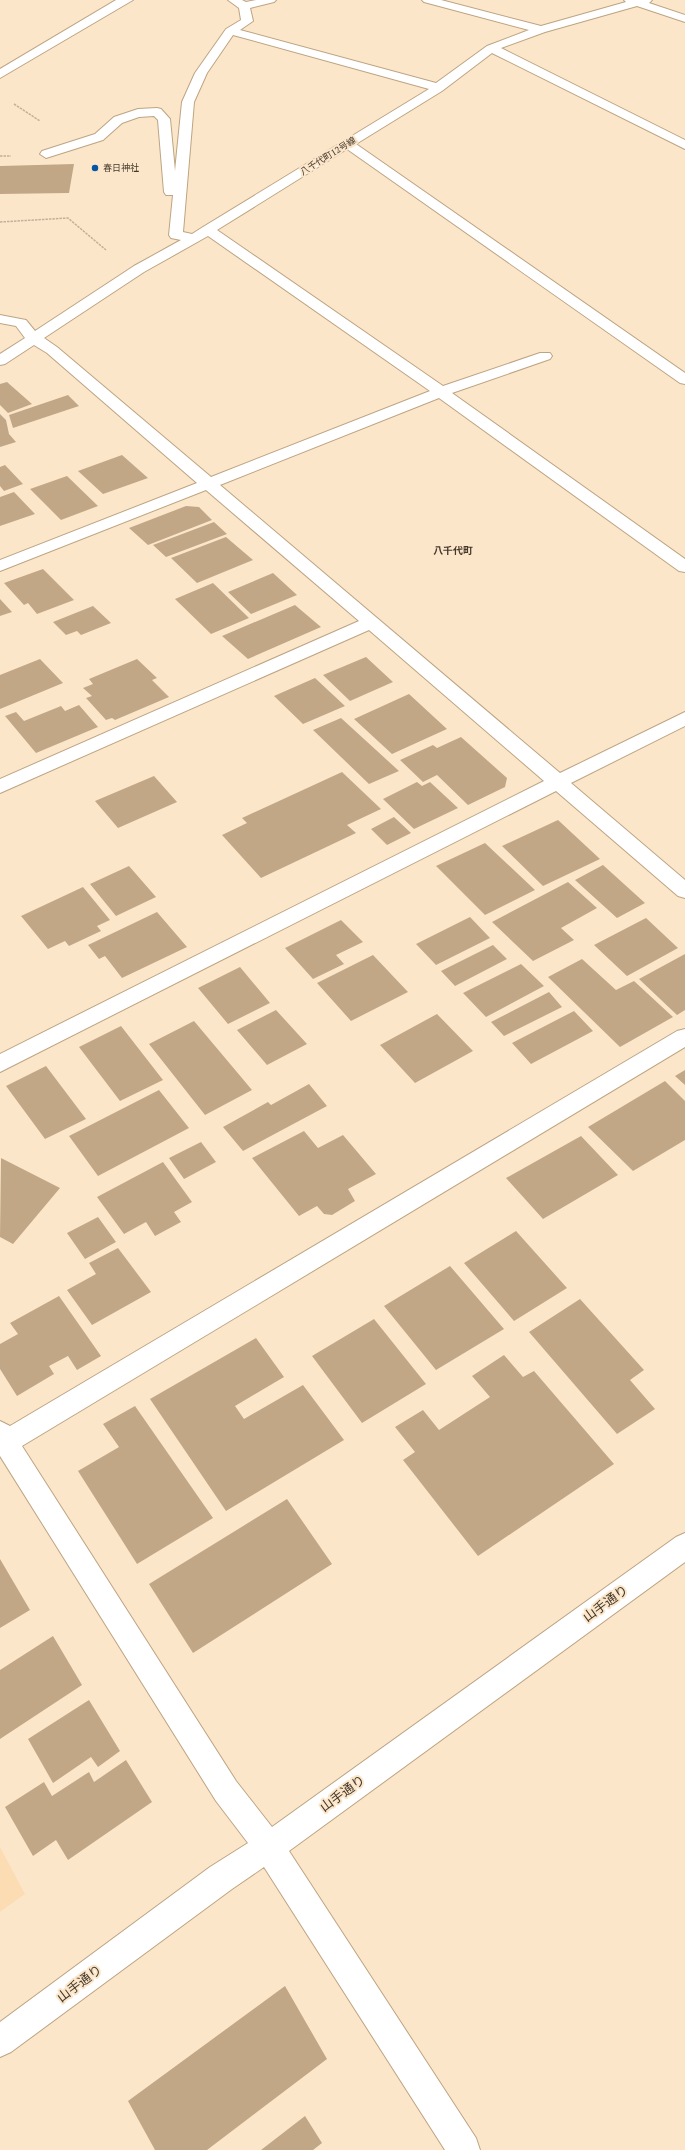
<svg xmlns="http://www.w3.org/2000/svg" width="685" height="2150" font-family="'PT Serif','Noto Sans JP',serif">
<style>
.built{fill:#fcddb3}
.building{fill:#c1a786}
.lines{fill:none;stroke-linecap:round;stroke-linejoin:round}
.minor-casing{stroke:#bda482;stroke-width:2}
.path{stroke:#c2b098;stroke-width:1.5;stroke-dasharray:2.5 1;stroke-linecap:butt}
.minor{fill:#fff;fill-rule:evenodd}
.poi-dot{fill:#0555a4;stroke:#fce6ca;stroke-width:1.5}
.labels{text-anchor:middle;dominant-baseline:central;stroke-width:4;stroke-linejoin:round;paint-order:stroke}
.far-street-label{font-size:9px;fill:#43382a;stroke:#fce6ca}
.far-poi-label{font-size:9px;fill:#43382a;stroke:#fce6ca;text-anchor:start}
.far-neighbourhood-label{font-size:10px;font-weight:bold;fill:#43382a;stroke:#fce6ca}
.near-street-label{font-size:13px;fill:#43382a;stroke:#fce6ca}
</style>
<rect width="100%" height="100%" fill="#fce6ca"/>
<path class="built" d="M0 1847 25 1894 0 1912Z"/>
<path class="building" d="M74 164 69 193 0 194V166Z
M7 382 32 404 8 413 0 405V384Z
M68 395 79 406 13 428 9 415Z
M0 414 6 420 9 434 16 442 0 447Z
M122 455 148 478 103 494 78 471Z
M5 465 23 484 4 491 0 486V467Z
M67 476 98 506 61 520 30 489Z
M14 492 35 514 0 526V497Z
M186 506 199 507 212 520 148 545 129 528Z
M214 522 227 534 166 557 153 545Z
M226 537 253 560 197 583 171 558Z
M43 569 74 600 37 614 28 603 24 605 4 583Z
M273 573 297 595 251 614 228 592Z
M213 583 249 618 211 634 175 599Z
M0 599 12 612 0 616Z
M295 605 321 627 248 659 222 636Z
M93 606 111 623 81 635 77 631 66 635 53 622Z
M366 657 393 682 350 701 323 675Z
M40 659 63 683 0 709V675Z
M137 659 157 678 152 680 169 697 115 720 112 718 106 720 86 698 92 696 83 688 93 684 89 679Z
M315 678 345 706 303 724 274 696Z
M409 694 447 729 392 754 354 719Z
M79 705 98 727 36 753 5 716 16 712 24 721 61 706 65 711Z
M341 718 399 771 369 784 313 730Z
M461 737 507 778 505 787 468 805 437 775 423 782 400 760 433 745 437 748Z
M342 772 381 809 347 825 356 833 261 878 222 835 247 823 242 818Z
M154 776 177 802 118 828 95 801Z
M417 782 422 786 430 782 458 808 414 829 383 799Z
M394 817 411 833 387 845 371 829Z
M558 820 600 859 543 886 502 846Z
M485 843 535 890 485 915 436 866Z
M603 865 645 903 617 918 575 880Z
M129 866 156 897 116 916 90 884Z
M568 882 597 908 561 928 574 940 533 961 492 922Z
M83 887 110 920 97 926 101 931 69 946 65 941 48 949 21 916Z
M157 912 187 947 122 978 105 956 99 959 88 945Z
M470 917 490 938 436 965 416 944Z
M646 918 678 948 627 976 594 945Z
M341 920 363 942 336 955 344 964 313 979 285 948Z
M493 945 507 959 455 986 441 971Z
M685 954V1010L677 1015 639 979Z
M373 955 408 992 351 1021 317 983Z
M582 959 616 990 634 981 673 1017 620 1047 548 977Z
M521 964 544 986 486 1017 463 993Z
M240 967 270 1003 228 1024 198 988Z
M549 992 562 1007 504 1036 491 1022Z
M276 1010 307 1044 267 1065 237 1030Z
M574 1011 593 1031 531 1064 512 1043Z
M437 1014 473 1051 415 1083 380 1045Z
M194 1021 252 1090 205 1115 149 1044Z
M121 1026 163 1080 120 1101 79 1047Z
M46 1066 86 1119 45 1139 6 1086Z
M685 1070V1085L675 1076Z
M665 1081 685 1101V1140L633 1171 588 1127Z
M309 1084 327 1106 243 1151 223 1127 268 1102 271 1105Z
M159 1090 189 1128 98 1176 69 1136Z
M304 1131 318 1148 343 1135 376 1174 348 1189 355 1201 332 1215 324 1214 317 1206 299 1216 252 1158Z
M581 1136 618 1175 543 1219 506 1178Z
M201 1142 216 1162 184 1179 169 1158Z
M1 1158 60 1188 13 1244 0 1237Z
M163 1162 192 1202 174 1212 181 1222 155 1236 146 1222 124 1234 97 1197Z
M98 1217 116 1242 85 1259 67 1233Z
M516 1231 567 1288 514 1321 464 1263Z
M118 1248 151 1292 92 1325 67 1290 96 1274 89 1263Z
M450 1266 504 1329 436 1370 384 1306Z
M59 1296 101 1356 77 1370 68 1356 49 1366 54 1374 17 1396 0 1369V1344L18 1334 10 1323Z
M580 1299 644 1370 630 1380 655 1409 617 1434 529 1332Z
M374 1319 426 1384 362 1423 312 1356Z
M256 1338 284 1377 235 1406 244 1419 303 1385 344 1440 226 1511 150 1399Z
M504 1355 523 1377 534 1371 614 1464 478 1556 403 1460 415 1452 395 1427 423 1410 439 1430 490 1397 472 1376Z
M135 1406 213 1518 137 1564 78 1471 119 1447 103 1424Z
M287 1499 332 1564 193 1653 149 1584Z
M0 1559 30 1610 0 1628Z
M53 1636 82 1685 0 1739V1670Z
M89 1700 120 1751 98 1767 91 1757 53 1783 28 1739Z
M126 1760 152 1802 68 1860 56 1840 33 1856 5 1807 44 1782 52 1796 89 1772 94 1782Z
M285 1986 327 2059 207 2150H155L128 2101Z
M305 2116 322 2143 313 2150H261Z"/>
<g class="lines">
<g class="minor-casing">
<path id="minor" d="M116 0H133L0 78V69Z
M228 0H242L246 2 256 0H276L274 2 250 8 253 21 240 30 436 83 487 46 529 30 424 2 422 0H441L541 26 626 2 624 0H652L649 3 685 15V22L637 6 545 32 501 48 685 140V149L492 53 442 91 356 144 685 373V384L680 383 347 149 217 230 443 386 540 353H550L552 356 550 359 452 393 685 559V572L679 571 439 398 220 485 560 773 685 712V726L571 783 685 880V898L678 896 556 791 0 1072V1054L544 781 369 630 0 793V779L359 621 206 490 0 571V560L197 483 47 353 34 345 5 364 0 365V354L25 338 16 326 0 323V315L26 320 35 331 134 266 181 240 171 238 169 235 173 195H166L164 192 158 120 154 116 139 117 122 123 103 140 46 158 40 154 42 151 95 134 114 117 138 109 157 108 161 109 170 119 175 171 182 102 195 73 226 29 241 20 239 8ZM233 35 429 89 203 227 192 234 183 232 194 102 207 73ZM208 236 430 391 211 477 57 347 44 338 144 272Z
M685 1029V1047L22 1446 236 1781 272 1827 676 1537 685 1533V1562L289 1851 476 2138 480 2150H445L264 1867 232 1889 11 2052 0 2057V2022L210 1867 248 1843 216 1801 0 1456V1421L10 1426 677 1031Z"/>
</g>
<path class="path" d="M14 104 40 121
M0 156H11
M0 222 68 218 106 250"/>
<use href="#minor" class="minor"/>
</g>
<circle class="poi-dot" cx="95" cy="168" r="4"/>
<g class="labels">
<g class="far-street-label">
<text transform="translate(328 156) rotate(-32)">八千代町12号線</text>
</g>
<g class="far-poi-label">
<text x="103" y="168">春日神社</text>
</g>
<g class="far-neighbourhood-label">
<text x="453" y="550">八千代町</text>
</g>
<g class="near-street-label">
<text transform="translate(605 1603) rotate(-36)">山手通り</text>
<text transform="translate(342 1793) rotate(-36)">山手通り</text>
<text transform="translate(79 1983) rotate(-37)">山手通り</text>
</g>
</g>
</svg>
